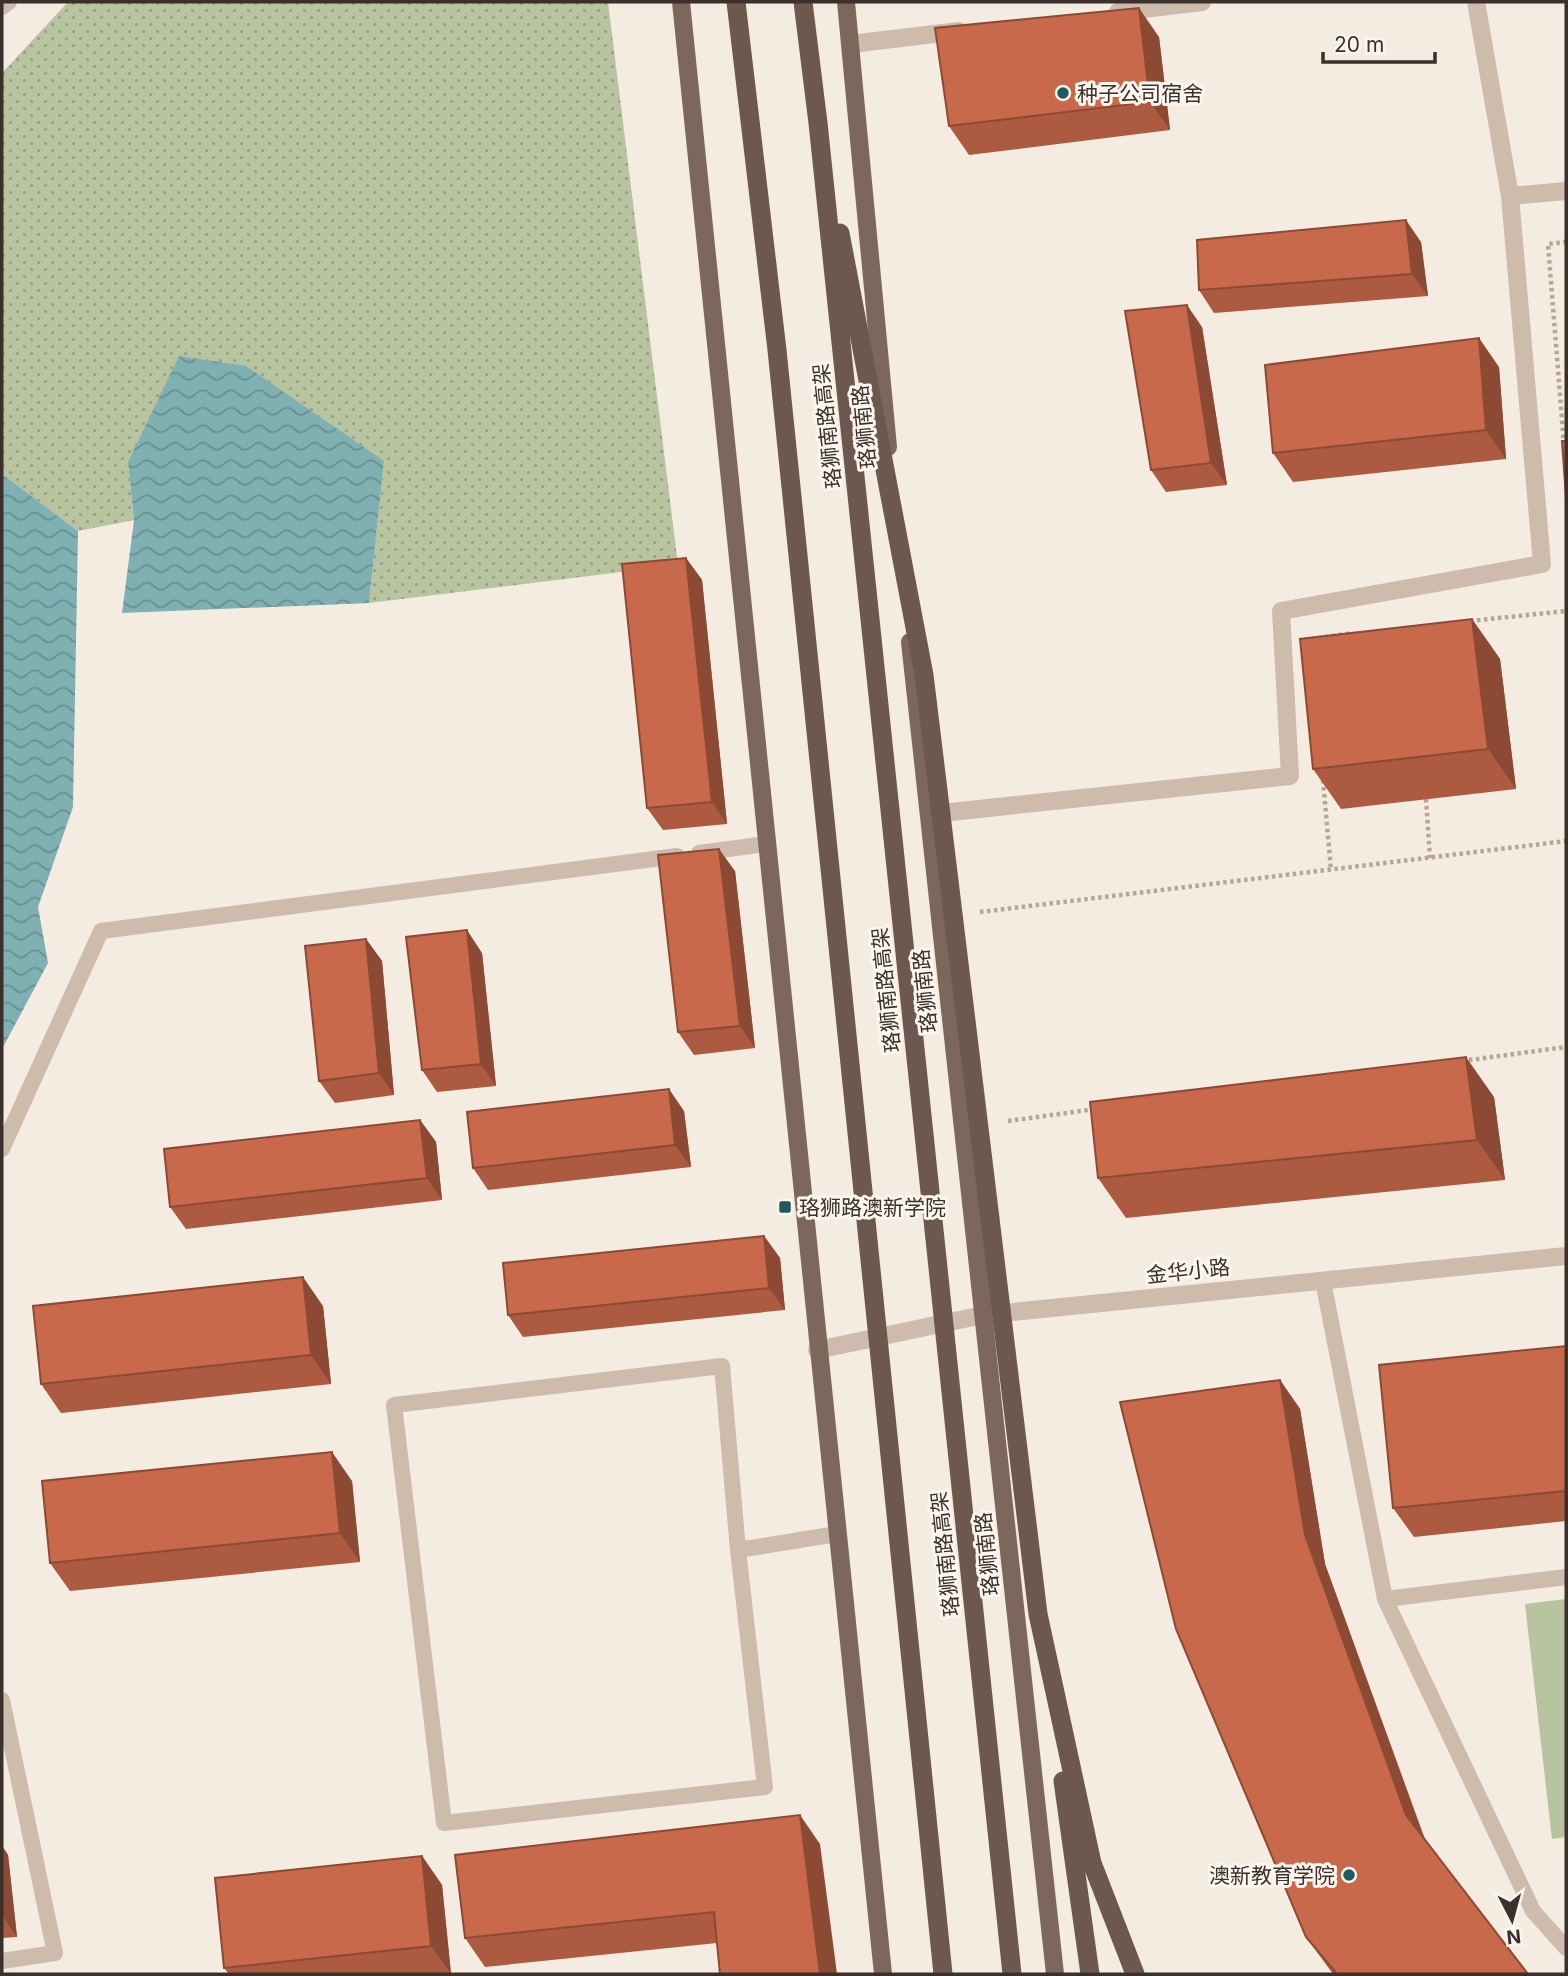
<svg xmlns="http://www.w3.org/2000/svg" width="1568" height="1976" font-family="Inter,'Noto Sans SC',sans-serif">
<style>
.grass{fill:url(#grass-dots)}
.pitch{fill:#b8c4a0}
.water{fill:url(#water-waves)}
.lines{fill:none;stroke-linecap:round;stroke-linejoin:round}
.path{stroke:#b9a596;stroke-width:4.5;stroke-dasharray:3.5 3.5;stroke-linecap:butt}
.service{stroke:#cdbbac;stroke-width:16}
.minor{stroke:#cdbbac;stroke-width:18}
.primary{stroke:#7d675c;stroke-width:18}
.trunk{stroke:#6c584f;stroke-width:19}
.wall{fill:#ac5a40}
.shaded-wall{fill:#8c4a34}
.building{fill:#c8694b;stroke:#8c4a34;stroke-width:2}
.poi-dot{fill:#1f5a5e;stroke:#fbf5ee;stroke-width:2.5}
.labels{text-anchor:middle;dominant-baseline:central;stroke-width:6;stroke-linejoin:round;paint-order:stroke}
.poi-label{font-size:21px;fill:#3b302b;stroke:#fbf5ee;text-anchor:start}
.street-label{font-size:21px;fill:#3b302b;stroke:#fbf5ee}
</style>
<defs>
<pattern id="grass-dots" width="8" height="8" patternUnits="userSpaceOnUse" patternTransform="scale(1.75)"><rect width="8" height="8" fill="#b8c4a0"/><path d="M2 2h.1M6 6h.1" fill="none" stroke="#97a083" stroke-width="1.8" stroke-linecap="round"/></pattern>
<pattern id="water-waves" width="16" height="10" patternUnits="userSpaceOnUse" patternTransform="scale(1.75)"><rect width="16" height="10" fill="#7fb0b2"/><path d="M0 5q4-4 8 0t8 0" fill="none" stroke="#699091"/></pattern>
</defs>
<rect width="100%" height="100%" fill="#f4ebe1"/>
<path class="grass" d="M68 2H608L678 565 369 603 384 461 128 462 134 520 78 531 2 474V73Z"/>
<path class="pitch" d="M1566 1599V1837L1552 1839 1525 1604Z"/>
<path class="water" d="M179 356 246 366 384 461 369 603 122 613 134 520 128 462Z
M2 474 78 531 73 807 38 907 48 963 2 1049Z"/>
<g class="lines">
<path class="path" d="M1564 445 1548 244 1566 242
M1470 621 1566 611
M1311 639 1353 633
M1323 780 1331 870
M1426 799 1430 858
M980 912 1566 841
M1462 1061 1566 1047
M1008 1121 1096 1109"/>
<path class="service" d="M2 7 9 2
M699 853 766 844
M2 1149 101 931 677 856
M1323 1281 1385 1599 1533 1911 1566 1948
M738 1550 722 1366 394 1405 444 1823 765 1787 738 1550 837 1534
M1385 1599 1566 1577
M2 1700 55 1953 2 1961"/>
<path class="minor" d="M1118 12 1202 2
M851 44 959 31
M1510 196 1566 191
M941 813 1290 776 1281 611 1542 564 1510 196 1476 2
M817 1350 983 1315 1566 1256"/>
<path class="primary" d="M681 2 883 1974
M846 2 888 447
M910 642 1055 1974"/>
<path class="trunk" d="M736 2 777 350 943 1974
M803 2 818 123 1012 1974
M840 233 924 675 1038 1614 1092 1863 1135 1974
M1063 1781 1090 1974"/>
</g>
<path class="wall" d="M1159 37 1170 130 969 155 949 126Z
M1421 242 1428 296 1214 313 1199 290Z
M1202 327 1227 485 1166 492 1151 470Z
M1499 367 1506 459 1293 482 1273 453Z
M686 558 702 580 727 824 663 830 647 808Z
M1472 619 1500 659 1516 789 1341 809 1313 769Z
M735 871 755 1048 694 1055 678 1032Z
M366 939 382 961 394 1095 335 1103 319 1081Z
M482 953 496 1086 437 1092 422 1070Z
M1494 1097 1505 1180 1126 1218 1098 1178Z
M684 1111 691 1167 488 1190 473 1168Z
M420 1120 436 1142 442 1200 186 1229 170 1207Z
M764 1236 780 1258 785 1310 523 1337 508 1315Z
M323 1306 331 1384 61 1413 41 1384Z
M1566 1346V1521L1414 1537 1393 1508Z
M1280 1380 1300 1409 1325 1564 1425 1839 1528 1974H1333L1306 1937Z
M352 1481 360 1562 70 1591 50 1563Z
M820 1844 717 1943 485 1967 465 1938Z
M2 1846 8 1855 17 1937 2 1938Z
M422 1856 442 1885 451 1974H229L224 1968Z"/>
<path class="shaded-wall" d="M1139 8 1159 37 1170 130 1150 102Z
M1406 220 1421 242 1428 296 1412 274Z
M1187 305 1202 327 1227 485 1211 463Z
M1479 338 1499 367 1506 459 1486 430Z
M686 558 702 580 727 824 712 802Z
M1472 619 1500 659 1516 789 1488 749Z
M719 849 735 871 755 1048 740 1026Z
M467 930 482 953 496 1086 481 1064Z
M366 939 382 961 394 1095 379 1073Z
M1466 1057 1494 1097 1505 1180 1477 1140Z
M669 1089 684 1111 691 1167 675 1145Z
M420 1120 436 1142 442 1200 427 1178Z
M764 1236 780 1258 785 1310 769 1288Z
M303 1277 323 1306 331 1384 311 1355Z
M1280 1380 1300 1409 1325 1564 1426 1844 1406 1815 1305 1535Z
M332 1452 352 1481 360 1562 340 1533Z
M800 1815 820 1844 837 1974H820Z
M2 1846 8 1855 17 1937 2 1915Z
M422 1856 442 1885 451 1974 431 1946Z"/>
<path class="building" d="M1139 8 1150 102 949 126 935 28Z
M1406 220 1412 274 1199 290 1197 240Z
M1187 305 1211 463 1151 470 1125 311Z
M1479 338 1486 430 1273 453 1265 365Z
M1562 441H1566V497Z
M686 558 712 802 647 808 622 564Z
M1472 619 1488 749 1313 769 1300 639Z
M719 849 740 1026 678 1032 658 855Z
M467 930 481 1064 422 1070 406 937Z
M366 939 379 1073 319 1081 305 946Z
M1466 1057 1477 1140 1098 1178 1090 1102Z
M669 1089 675 1145 473 1168 467 1112Z
M420 1120 427 1178 170 1207 164 1149Z
M764 1236 769 1288 508 1315 503 1263Z
M303 1277 311 1355 41 1384 33 1306Z
M1566 1346V1491L1393 1508 1379 1365Z
M1280 1380 1305 1535 1406 1815 1528 1974H1337L1306 1937 1176 1629 1120 1402Z
M332 1452 340 1533 50 1563 42 1481Z
M800 1815 820 1974H720L714 1912 465 1938 455 1855Z
M422 1856 431 1946 224 1968 215 1878Z"/>
<g class="poi-dot">
<circle cx="1063" cy="93" r="7"/>
<rect x="778" y="1200" width="14" height="14" rx="3.5"/>
<circle cx="1349" cy="1875" r="7"/>
</g>
<g class="labels">
<g class="poi-label">
<text x="1077" y="93">种子公司宿舍</text>
<text x="799" y="1207">珞狮路澳新学院</text>
<text x="1335" y="1875" text-anchor="end">澳新教育学院</text>
</g>
<g class="street-label">
<text transform="translate(827 426) rotate(-96)">珞狮南路高架</text>
<text transform="translate(864 427) rotate(-96)">珞狮南路</text>
<text transform="translate(886 990) rotate(-96)">珞狮南路高架</text>
<text transform="translate(925 991) rotate(-96)">珞狮南路</text>
<text transform="translate(1188 1271) rotate(-6)">金华小路</text>
<text transform="translate(945 1554) rotate(-96)">珞狮南路高架</text>
<text transform="translate(987 1554) rotate(-96)">珞狮南路</text>
</g>
</g>
<rect width="1568" height="1976" fill="none" stroke="#3b302b" stroke-width="7"/>
<g transform="translate(1512 1920) rotate(174)" stroke="#fbf5ee" stroke-width="5" paint-order="stroke">
<path d="M0-5L12 26L0 18L-12 26Z" fill="#3b302b"/>
<text y="-10" font-size="19" font-weight="bold" text-anchor="middle" fill="#3b302b">N</text>
</g>
<path d="M1323 52v10h112v-10" fill="none" stroke="#3b302b" stroke-width="3.5"/>
<text x="1334" y="52" font-size="21" fill="#3b302b" stroke="#fbf5ee" stroke-width="5" paint-order="stroke">20 m</text>
</svg>
